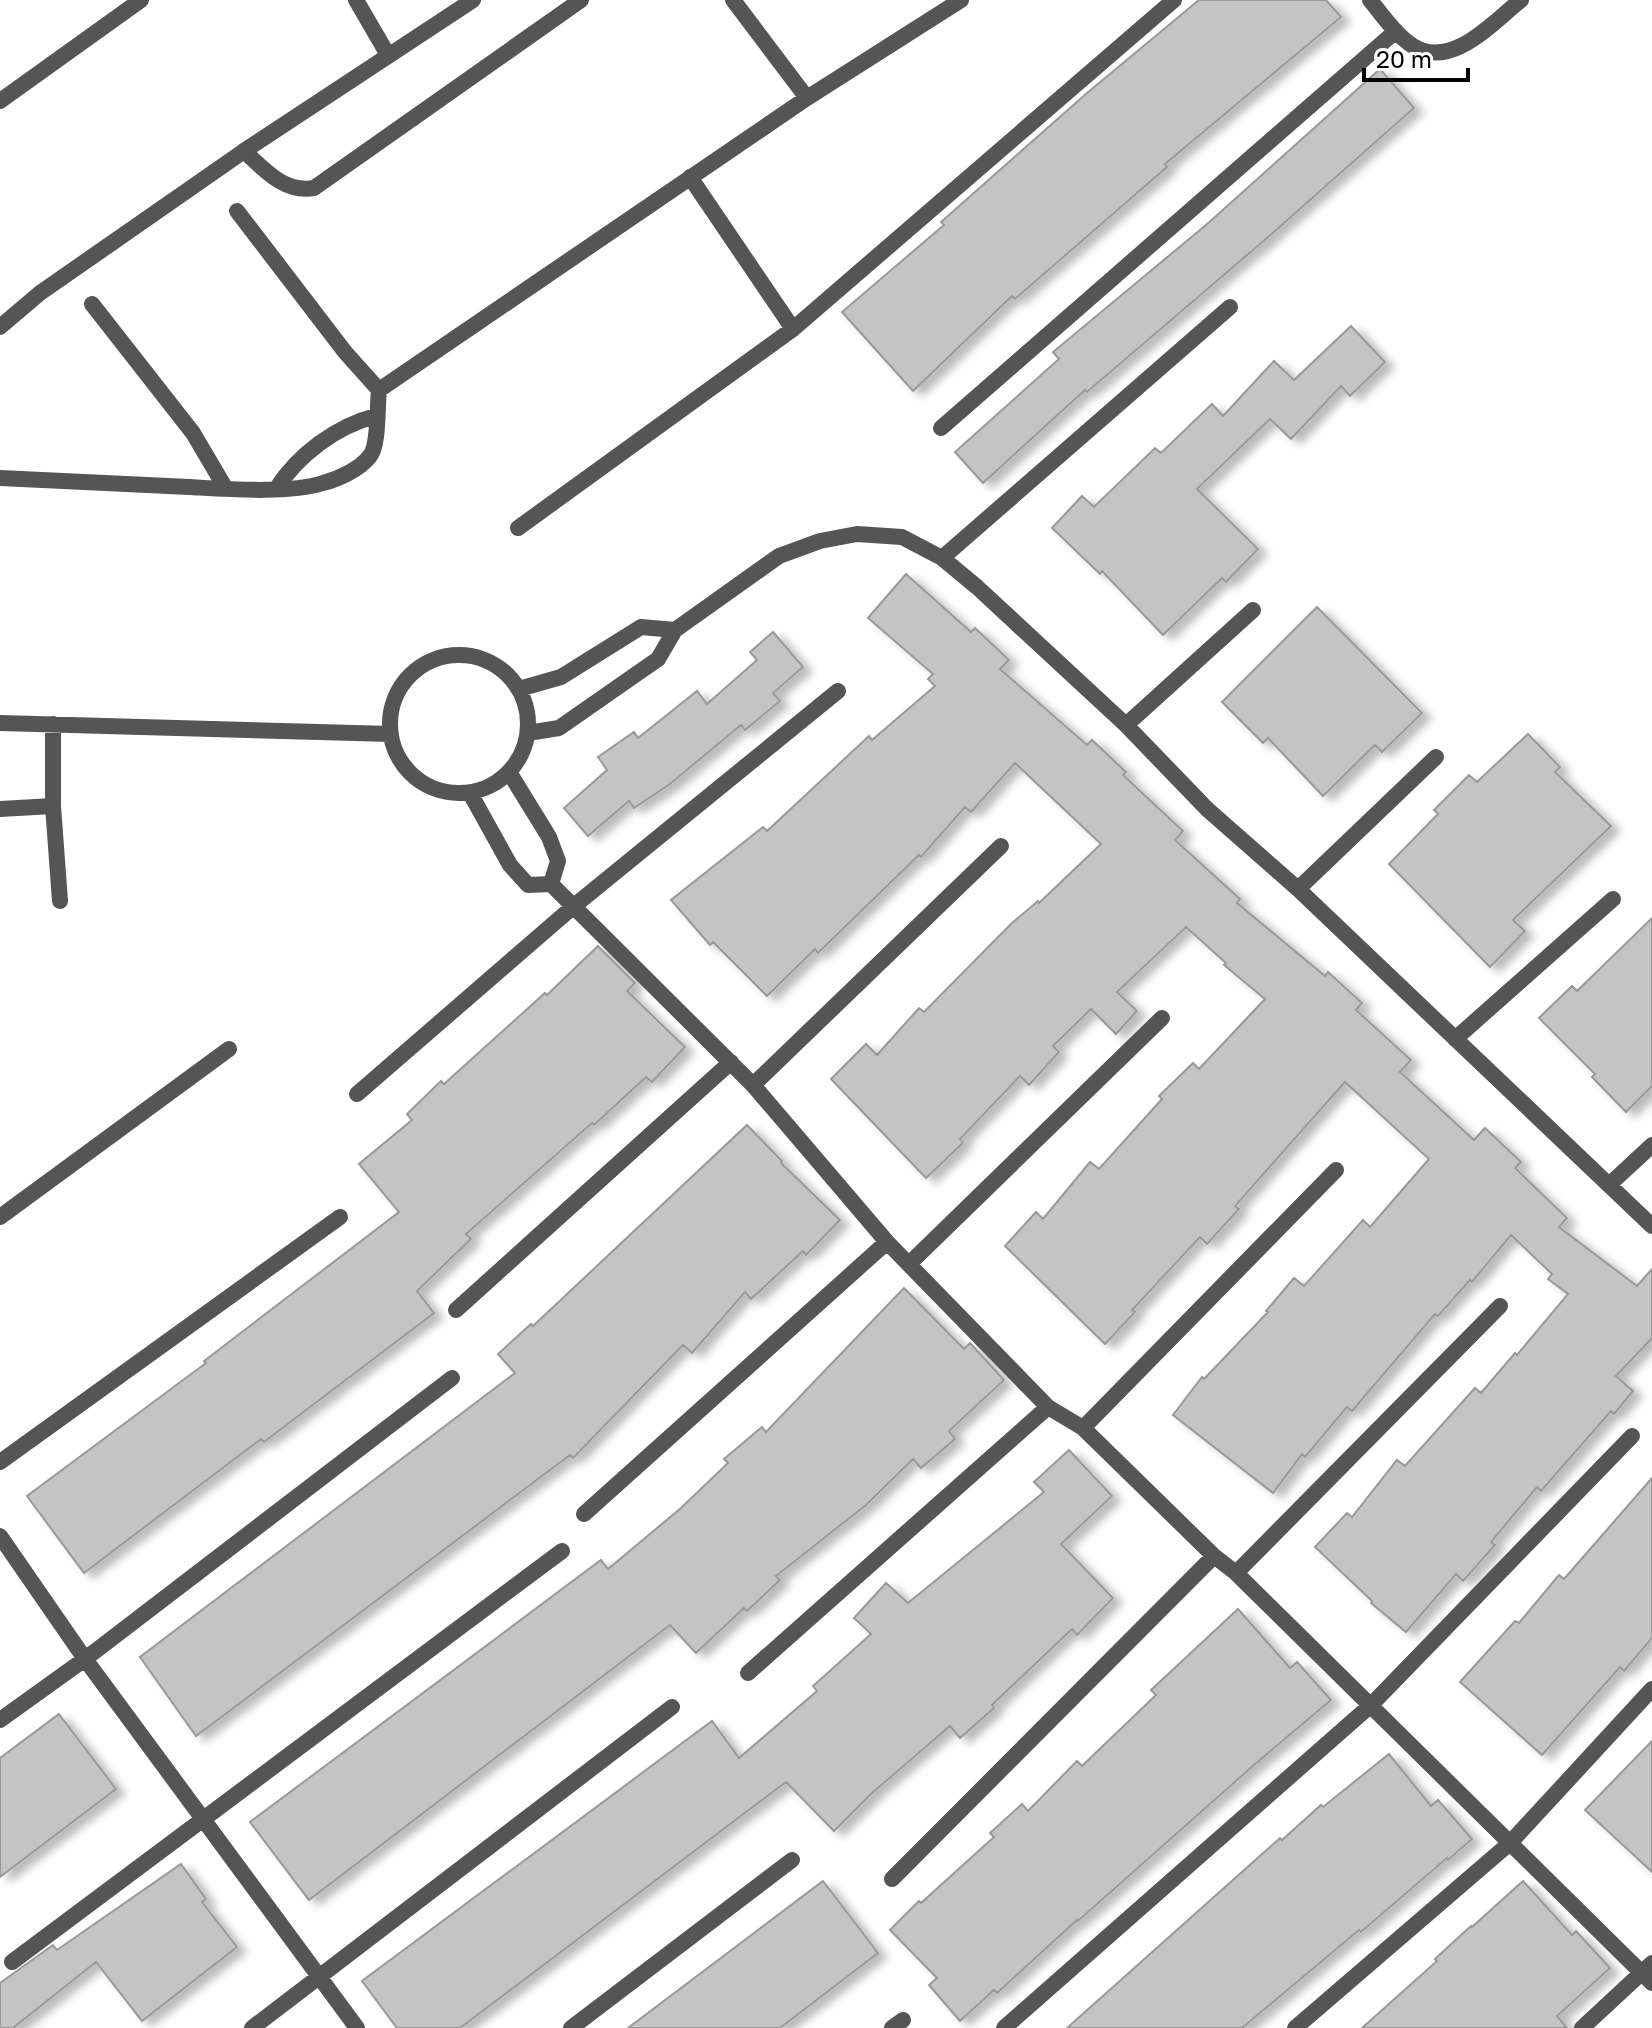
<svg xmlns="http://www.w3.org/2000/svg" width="1652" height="2028" font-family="'Golos Text',sans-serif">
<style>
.building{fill:#c4c4c4;stroke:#999;stroke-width:2;filter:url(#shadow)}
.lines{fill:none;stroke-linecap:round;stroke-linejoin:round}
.minor{stroke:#555;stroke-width:16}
.tertiary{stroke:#555;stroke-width:16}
</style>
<defs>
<filter id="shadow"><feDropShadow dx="9" dy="5" stdDeviation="4" flood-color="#0004"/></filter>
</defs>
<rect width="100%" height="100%" fill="#fff"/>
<path class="building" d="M1199 0H1326L1341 17 1165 164 1167 167 1015 299 1012 296 913 391 842 312 944 225 941 222 1087 93Z
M1380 69 1414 108 1267 238 1087 392 1085 390 983 483 955 452 1059 359 1053 352 1206 225Z
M1351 326 1385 362 1350 396 1341 386 1291 439 1270 419 1197 489 1258 549 1226 582 1222 578 1163 635 1102 571 1100 574 1052 528 1082 496 1094 507 1155 448 1161 453 1212 404 1223 416 1274 361 1294 380Z
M906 574 971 632 975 628 1009 660 1000 669 1087 745 1092 740 1126 772 1123 775 1183 831 1175 840 1240 899 1237 903 1325 976 1328 972 1362 1003 1356 1010 1411 1060 1400 1072 1474 1140 1485 1128 1521 1162 1515 1168 1567 1218 1559 1227 1637 1286 1652 1269V1338L1616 1376 1633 1391 1614 1414 1611 1411 1541 1491 1537 1487 1491 1542 1495 1545 1463 1581 1456 1574 1406 1632 1371 1603 1372 1601 1315 1547 1347 1513 1352 1517 1397 1460 1405 1466 1475 1388 1481 1393 1515 1353 1517 1355 1568 1294 1548 1279 1552 1274 1511 1235 1472 1282 1470 1280 1438 1316 1435 1314 1352 1411 1347 1407 1305 1457 1302 1454 1273 1493 1173 1415 1202 1377 1204 1379 1268 1312 1266 1311 1294 1278 1304 1286 1363 1220 1370 1227 1429 1159 1345 1082 1235 1206 1239 1209 1207 1244 1200 1237 1132 1310 1135 1312 1105 1344 1005 1246 1036 1212 1043 1219 1090 1162 1099 1169 1162 1099 1159 1096 1193 1063 1199 1069 1265 999 1224 965 1226 963 1186 927 1117 992 1137 1011 1116 1034 1091 1009 1053 1046 1059 1052 1029 1085 1020 1076 960 1139 963 1143 926 1178 831 1079 866 1044 877 1055 919 1008 924 1012 1011 924 1038 901 1039 903 1101 844 1015 763 971 812 965 807 921 857 919 855 818 953 815 949 767 996 713 942 710 945 671 900 763 827 767 831 869 736 872 740 935 686 928 679 933 674 868 618Z
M1317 607 1422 713 1382 752 1375 745 1323 796 1268 738 1263 743 1222 702Z
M773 632 803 667 773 693 780 701 745 730 741 725 670 784 634 808 629 801 588 836 564 808 607 770 598 757 634 732 638 738 697 691 707 704 757 660 750 652Z
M1528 734 1560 767 1555 772 1611 826 1513 920 1525 931 1490 967 1389 864 1438 814 1434 810 1469 775 1477 782Z
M1652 918V1086L1626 1112 1592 1077 1595 1074 1539 1018 1572 986 1577 991Z
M598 946 635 983 627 991 685 1047 652 1082 646 1077 594 1125 592 1123 466 1234 471 1239 417 1291 434 1313 264 1442 261 1439 84 1573 27 1496 206 1363 204 1361 399 1212 359 1164 412 1120 407 1114 441 1081 444 1084 545 993 547 995Z
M747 1125 782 1161 781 1163 840 1220 806 1255 803 1251 751 1299 745 1292 692 1353 683 1345 573 1458 570 1455 196 1736 140 1657 515 1373 498 1354 531 1324 533 1326Z
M904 1288 964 1349 970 1343 1004 1380 949 1431 955 1439 921 1468 913 1459 866 1505 776 1576 780 1580 747 1611 744 1608 696 1653 670 1625 309 1900 250 1822 601 1560 608 1569 681 1508 728 1463 724 1459 762 1427 766 1432Z
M1069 1450 1112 1496 1061 1544 1113 1598 1077 1635 1072 1629 992 1705 994 1708 960 1738 950 1726 871 1794 834 1831 786 1782 460 2028H397L362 1981 712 1721 739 1758 817 1691 813 1686 871 1634 854 1618 886 1583 908 1603 1044 1492 1034 1482Z
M1652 1478V1638L1624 1671 1620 1667 1542 1755 1460 1682 1515 1621 1519 1623 1559 1575 1564 1579Z
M1238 1609 1290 1668 1297 1662 1331 1700 1254 1765 1078 1921 1077 1920 997 1993 994 1990 960 2021 929 1985 937 1978 890 1930 919 1901 921 1903 994 1837 990 1833 1022 1804 1028 1811 1077 1761 1082 1766 1156 1695 1151 1690Z
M59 1714 116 1789 0 1877V1758Z
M1652 1741V1872L1585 1810Z
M1389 1754 1431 1806 1438 1800 1472 1839 1448 1860 1447 1858 1361 1932 1359 1930 1242 2028H1067L1280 1838 1282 1840 1321 1805 1323 1807Z
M181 1864 206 1899 202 1902 237 1947 142 2021 96 1962 13 2028H0V1983L53 1945 57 1950Z
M823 1881 878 1953 780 2028H628Z
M1523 1881 1572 1935 1576 1931 1610 1968 1557 2016 1567 2028H1362L1437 1961 1435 1959 1471 1926 1472 1927Z"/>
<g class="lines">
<path class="minor" d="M356 0 388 55
M733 0 807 98
M1370 0C1383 16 1396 35 1413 46 1452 70 1493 22 1521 0
M0 101 141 0
M244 151C265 170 284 193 314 188L581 0
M690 177 793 329
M237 211 345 352 379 390 807 98 961 0
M92 304 193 433 226 489
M941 428 1396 31
M0 478C63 481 126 484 189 487 226 489 289 494 323 483 339 479 360 469 370 456 379 445 377 407 379 390
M276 489C298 455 336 426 376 416
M518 528 793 329 1174 0
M942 558 1230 307
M390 724a69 69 0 1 1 138 0a69 69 0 1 1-138 0Z
M519 689 561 677 641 627 675 630
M0 723 391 734
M53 724V806L60 901
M1126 725 1253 610
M528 733 559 728 658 659 675 630 779 556 820 541 857 534 902 537 942 558 977 587 1126 725 1207 809 1298 889 1652 1226
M509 772 549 837 558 861 551 884
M470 793 510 865 528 885 551 884 753 1085 887 1242 1048 1407 1083 1428 1214 1556 1236 1573 1652 1983
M0 809 53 806
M1298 889 1436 757
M1455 1039 1613 899
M753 1085 1001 846
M357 1094 574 906 838 691
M1610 1184 1652 1145
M0 1217 229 1049
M909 1264 1162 1018
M456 1310 731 1062
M1083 1428 1336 1170
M0 1462 340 1217
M584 1514 887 1242
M0 1536 85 1659 357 2028
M1236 1573 1500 1306
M748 1673 1048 1407
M0 1720 85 1659 452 1378
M892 1879 1214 1556
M12 1962 562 1551
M252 2028 672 1707
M571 2028 792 1860
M892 2028 903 2020
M1004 2028 1371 1705 1632 1436
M1295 2028 1510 1843 1652 1689
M1582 2028 1652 1963"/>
<path class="tertiary" d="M0 327 40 293 244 151 473 0"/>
</g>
<path d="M1364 68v12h104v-12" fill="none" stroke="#000000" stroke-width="4"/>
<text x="1376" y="68" font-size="24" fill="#000000" stroke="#ffffff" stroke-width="6" paint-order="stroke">20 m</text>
</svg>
